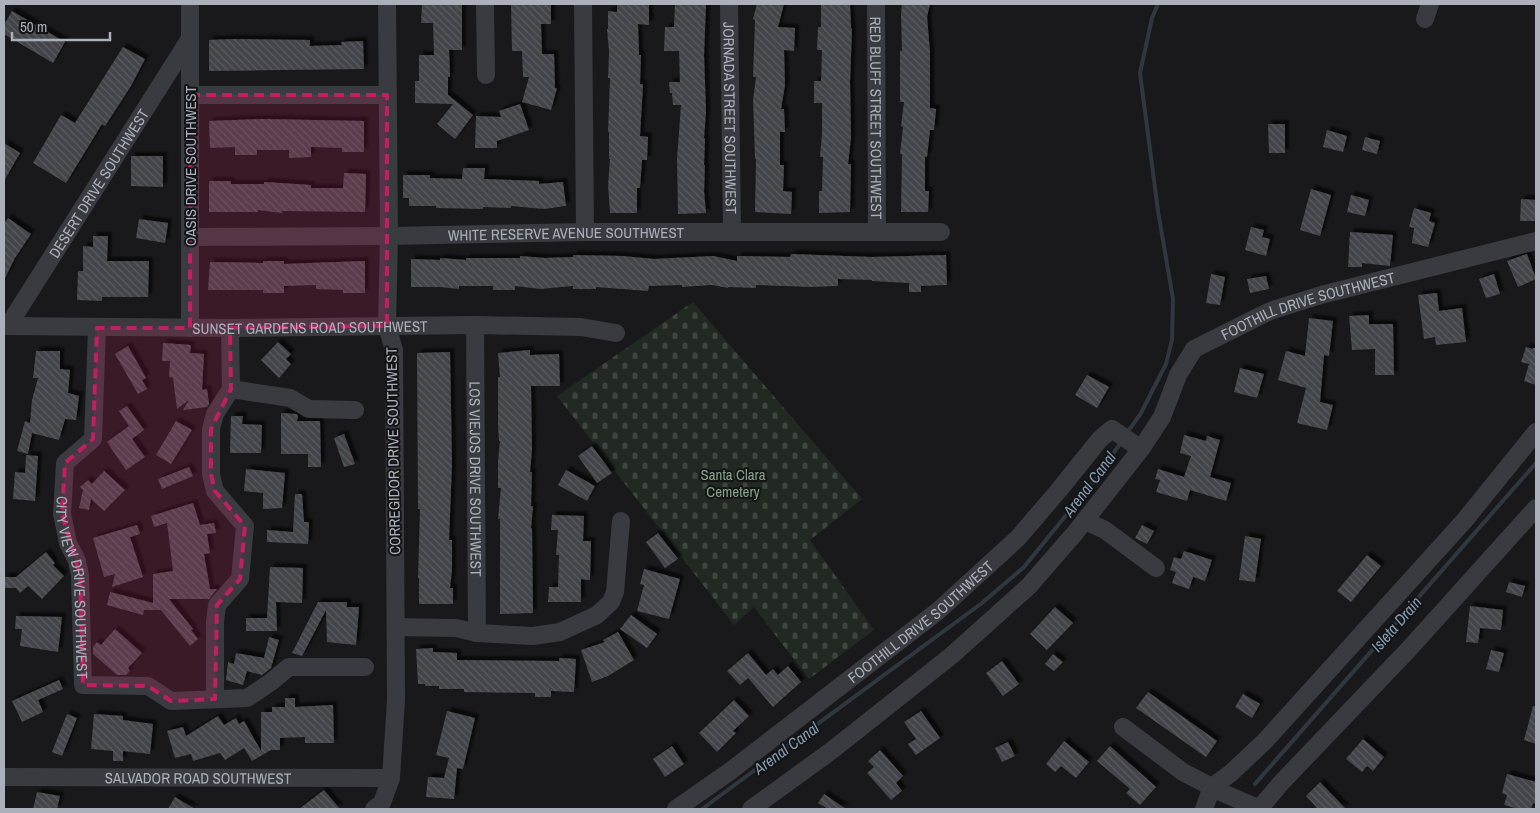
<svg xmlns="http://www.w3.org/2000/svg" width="1540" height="813" font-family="'Archivo Narrow',sans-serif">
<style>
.cemetery{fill:url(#cemetery-stones)}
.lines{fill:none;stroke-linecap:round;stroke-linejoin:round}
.stream{stroke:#2f383f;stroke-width:4}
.building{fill:url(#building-back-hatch);filter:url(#shadow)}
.minor{stroke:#3a3b40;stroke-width:18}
.marked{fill:#c12060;fill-opacity:0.2;stroke:#c12060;stroke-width:4;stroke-dasharray:10 6;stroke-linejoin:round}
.labels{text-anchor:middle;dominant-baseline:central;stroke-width:4;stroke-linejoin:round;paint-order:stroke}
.street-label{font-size:15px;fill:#acb0ba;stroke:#141416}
.park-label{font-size:15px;fill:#83a586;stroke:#141416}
.water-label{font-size:16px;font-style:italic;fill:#849db4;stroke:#141416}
</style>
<defs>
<pattern id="cemetery-stones" width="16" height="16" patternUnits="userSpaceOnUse" patternTransform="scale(1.25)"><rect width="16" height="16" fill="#212922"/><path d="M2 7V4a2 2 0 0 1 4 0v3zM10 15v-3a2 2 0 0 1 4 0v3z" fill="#3f4640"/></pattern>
<pattern id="building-back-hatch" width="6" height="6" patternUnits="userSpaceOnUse" patternTransform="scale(1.25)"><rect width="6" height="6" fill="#434448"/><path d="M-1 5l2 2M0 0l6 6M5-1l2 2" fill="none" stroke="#5b5c60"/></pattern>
<filter id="shadow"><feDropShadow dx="4" dy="-4" stdDeviation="1" flood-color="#0009"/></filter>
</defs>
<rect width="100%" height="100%" fill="#19191b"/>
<path class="cemetery" d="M693 302 862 499 810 540 874 630 809 679 754 607 734 625 557 396Z"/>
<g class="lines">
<path class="stream" d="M1127 433 1141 413 1166 364 1172 340 1173 299 1158 211 1140 73 1152 18 1158 4
M1255 784 1536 463
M702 809 982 603 1024 567 1093 482 1122 441"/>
</g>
<path class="building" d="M422 4H462V50H449L450 77H448V95L473 115 455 139 437 124 453 104 415 103V81H419V55H434L433 23H421Z
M511 4H551V24H541L542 54H554L555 88H557L551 110 522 102 529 77H523L522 51H512Z
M617 4H649V25L638 24 639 55H641L640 84H643L640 136 648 137 647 160H642L640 188H637V213H610L608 185 610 159H609V132H608L610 78H608L609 52 607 29H608V11L617 12Z
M675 4H706L704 55 706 111 704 138H705L704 165H705L704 191 706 213 678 214 677 159 681 105H673L672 93H670L669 82H680L679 51H664L665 27H674Z
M757 4H784L778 27 795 28 794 51 784 50 785 85 781 109H784L785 132H780V165H784L783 191 792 192 791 214 755 212 756 159H755L753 100 756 77H753L755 20 753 19Z
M821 4H850L851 28 852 29 850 82 851 138 848 164H851L850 212 819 213V191H822L823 157H820L822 134V103H814V81H821L822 50H817L818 27H821Z
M902 4H930L927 17 930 52V108L936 109 934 130H930L927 157H925V191H929L928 212H901L902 154H900L903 127 901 126 904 102H900V51H902L901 14Z
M12 11 65 42 53 63 4 34V25Z
M235 39 310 40V46L342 45 341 42 363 41 364 69 209 71V40Z
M123 47 145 59 131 86 105 126 102 124 66 183 33 163 61 115 75 123Z
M520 104 529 130 497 141V148H475L476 116 501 117 499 111Z
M262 119 364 121V152H342V148L311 147V157L289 158V150H257V155H235V147L210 148 209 121Z
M1268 124H1285V153H1269Z
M1327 130 1347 136 1343 152 1323 147Z
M1365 137 1380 141 1377 154 1362 150Z
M4 143 20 153 4 181Z
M131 156H163V187L131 186Z
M463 168H485L484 179 539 181V184L563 182 566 206 544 209 511 206V208L483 207V209L436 208V206H409V198H403V175H430V178L462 179Z
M344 173 366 174 365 212 282 211V213L258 210V212H209V181H231V184H264V182L311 185V188H343Z
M1311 189 1331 195 1320 236 1300 230Z
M1351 195 1369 200 1365 216 1347 212Z
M1521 199 1536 200V221H1520Z
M1414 208 1431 213 1429 221 1435 223 1428 247 1412 243 1414 228 1409 227Z
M8 218 31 234 15 258 4 280V224Z
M139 219 168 223 165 243 136 238Z
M1251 227 1264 230 1262 237 1270 239 1266 256 1245 250Z
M1350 232 1393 235 1390 266 1362 263V267H1348Z
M93 236H108L107 261H149L148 297H102V301L77 300 78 271H83V246L93 247Z
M791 254 872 257 946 255 947 285 921 286V292H909V283L872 281V280L838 279V286L811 287 756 285V288L728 287V288L712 285 682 287V285L649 286 648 291 596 287V289H573V286L540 289 515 286V290H493V286H459V289L440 287H411V259L440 260V258L466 260V258H520V256L545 258 573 257V255L622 256 654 259 713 256 737 261V256L790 257Z
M1527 254 1536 279 1518 287 1507 261Z
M263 261H284V264L365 261V293H343V290L316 289V285L284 286V293H263V290H208L210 262 263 263Z
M1211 274 1225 277 1220 305 1206 303Z
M1494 274 1500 294 1486 298 1479 279Z
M1266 276 1269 289 1250 293 1247 279Z
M1437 293 1439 311 1462 308 1466 342 1436 345 1435 337 1424 339 1418 295Z
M1369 315V324H1393L1394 375H1375V349L1352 350 1349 316Z
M1309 318 1333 321 1329 356 1324 355 1320 402 1333 405 1327 430 1297 423 1306 388 1278 380 1286 351 1305 356Z
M278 342 291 354 286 359 291 364 279 378 261 360Z
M163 343 191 345 190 353 204 354 202 390 207 389 209 404 207 407 183 410 189 400 177 409 173 378 169 377 170 361H162Z
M128 346 146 378 142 380 147 389 138 394 115 354Z
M1526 347 1533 349V348H1536V385L1524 381 1529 364 1521 362Z
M530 350V355L559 354 560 386H531L532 450 530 472H532L531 506H533L531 528H532L533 613 500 614V519H498L501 488H498V461L500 441H499L498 424V377H500L498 353Z
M36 351H60V369L70 370 68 393 79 396 76 420 65 419 59 440 32 433 28 454 17 451 25 421 30 423 32 400 38 378H33Z
M450 352 452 464 449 540H452V570L450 588H453V604H419V578H418L420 509H418L417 353Z
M1240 368 1264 374 1257 398 1234 392Z
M1087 375 1109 387 1097 408 1075 395Z
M127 406 144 430 132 439 145 457 126 470 107 442 129 426 119 411Z
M281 413 296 414 298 415 297 421H320L321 467H308V454H281Z
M231 416H243L242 424 262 425 261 453H230Z
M176 421 192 430 171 464 156 455Z
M344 434 355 464 344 467 334 438Z
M1184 435 1206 441 1207 436 1220 440 1210 477 1231 483 1226 501 1190 490 1187 501 1156 492 1160 480 1155 479 1158 469 1184 477 1191 456 1180 453Z
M592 446 612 473 597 483 578 456Z
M26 455 38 456 35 501 13 499 15 472 25 473Z
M189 467 193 476 162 489 158 479Z
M246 469 285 473 282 508 263 509V493L244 491Z
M566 470 595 486 587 501 558 485Z
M104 471 125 490 104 511 91 499 89 510 79 508 83 490 80 487 88 480 92 484Z
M295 494H302L304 522H309L308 544 267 542V530L293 532Z
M193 503 200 525 214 523 216 533 207 534 210 553 204 554 210 589H217L209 599H169L193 629 191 630 198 639 190 646 161 610H144L143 615 107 605 110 592 153 603V574L173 571 167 523 154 527 151 516Z
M552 515 584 516 583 541H591L590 580 581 579V602H548L549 587H558L559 555H556L558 530H551Z
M137 525 140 534 130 537 143 577 112 587 115 574 104 577 93 538Z
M1142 525 1154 531 1147 544 1135 538Z
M658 533 678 559 665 568 646 542Z
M1245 536 1261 539 1255 582 1239 580Z
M1184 551 1212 560 1205 581 1193 577 1189 589 1172 583 1176 572 1170 570 1174 557 1181 559Z
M46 552 55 563 53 565 64 576 42 599 28 586 20 593 16 588H4V577H16Z
M1367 555 1381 566 1351 602 1337 591Z
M270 567 303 568 302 603 276 602 277 631H246V618H267Z
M644 569 680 579 669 619 637 611 644 585 640 584Z
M1509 582 1525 586 1522 597 1506 592Z
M318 602H347V607H359L356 645 327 642 326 610 302 656 292 653Z
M1470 606 1503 610 1501 630 1480 628 1478 643 1466 642Z
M1055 607 1073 623 1047 650 1030 634Z
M631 615 657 634 647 648 620 629Z
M16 616 62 617 58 652 20 646 22 629H15Z
M115 629 142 653 128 668 130 671 126 675H117L93 654V647L97 642 101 645Z
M618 632 634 660 608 676 592 682 581 650 605 642 603 640Z
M269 637 279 640 271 668 262 675 247 671 243 685 226 680 228 662 234 664 236 653 264 658Z
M433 648V652L457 653V660L559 661V658L576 659 574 692 551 691V697H535V693L464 692V689H439V686H425V684H418L416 649Z
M1491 650 1504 653 1499 672 1486 669Z
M748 653 766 675 773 669 778 675 788 666 801 682 773 707 748 678 740 685 727 671Z
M1053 654 1063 662 1054 671 1045 664Z
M1002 661 1019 684 1003 696 986 673Z
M59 680 63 689 38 700 43 712 22 722 12 701Z
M1148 692 1217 741 1206 757 1136 708Z
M1243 694 1260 704 1252 718 1235 707Z
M285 698H295V707L333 705 334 743H305V737L280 738V750H271L252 761 244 748 225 760 220 753 193 761 191 754 175 758 167 731 183 727 186 736 218 716 224 725 236 718 239 724 244 721 261 751V712H272V707H285Z
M734 700 749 716 733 731 736 733 717 752 699 733Z
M1533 706H1536V744L1524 740Z
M447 711 475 718 463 769 457 768 454 799 426 797 428 777 444 778 449 758 436 755Z
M921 711 940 738 916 755 908 744 916 739 904 722Z
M67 714 77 718 62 756 52 752Z
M94 714 123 716V720L153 724 150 754 123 751V761H113V751L91 749Z
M1363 739 1384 757 1373 771 1367 766 1362 772 1346 759Z
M1064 741 1089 762 1076 778 1061 766 1055 772 1046 764Z
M1008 742 1015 756 1002 762 995 748Z
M672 746 684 764 665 777 653 759Z
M1110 746 1156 787 1140 805 1126 793 1130 789 1097 761Z
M880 750 903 776 896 783 902 791 891 800 867 773 874 767 868 761Z
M1507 774 1536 782V804L1533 803 1531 809H1519L1504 805 1507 795 1502 793Z
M1320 782 1346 809H1318L1306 796Z
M324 790 340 809H299Z
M37 792 60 796 57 809H33Z
M824 794 846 809H828L818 803Z
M175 797 195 809H168Z"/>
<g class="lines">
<g class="minor">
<path d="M190 4V328"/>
<path d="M485 4 486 75"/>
<path d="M583 4 585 232"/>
<path id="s1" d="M729 4 732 232"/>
<path id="s2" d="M876 4 877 232"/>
<path d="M1425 19 1430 4"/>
<path d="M190 95H387"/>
<path id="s3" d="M190 237 389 236 585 232H941"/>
<path id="s4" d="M475 325 477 633"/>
<path id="s5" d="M4 326 230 328 475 325 581 327 616 333"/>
<path id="s6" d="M8 326 189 40"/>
<path id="s7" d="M97 328 93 439 65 463 62 514 68 543 77 561 80 575 83 685 148 686 171 701 247 698 271 682 289 667H365"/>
<path d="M231 389 290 398 309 409 355 410"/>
<path d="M1085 521 1105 530 1156 568"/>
<path d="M396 627 456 628 477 633 533 636 560 632 597 615 611 602 615 592 621 521"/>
<path d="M215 699V622L217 605 240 579 245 526 215 491 211 474V429L215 414 231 389 230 328"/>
<path d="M1123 727 1183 772 1223 793 1260 809"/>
<path id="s8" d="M4 777 391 778"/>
<path d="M374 809 382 803 391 778 396 700 394 350 387 326 389 236 387 4"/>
<path id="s9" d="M676 809 729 772 938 611 1018 538 1059 490 1100 439 1112 429 1141 449"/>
<path id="s10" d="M751 809 831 751 951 656 1029 586 1075 533 1141 449 1162 417 1178 375 1194 349 1270 311 1321 295 1536 241"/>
<path d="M1204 809 1212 787 1231 773 1265 741 1464 521 1536 432"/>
<path d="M1259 809 1281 783 1409 649 1536 508"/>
</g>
</g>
<path class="marked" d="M190 95H387V326L230 328 231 389 211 429V474L215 491 245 526 240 579 217 605 215 699 171 701 148 686 83 685 80 575 62 514 65 463 93 439 97 328H190Z"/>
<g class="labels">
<g class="street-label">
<text stroke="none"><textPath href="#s1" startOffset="114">JORNADA STREET SOUTHWEST</textPath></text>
<text stroke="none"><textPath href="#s2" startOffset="114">RED BLUFF STREET SOUTHWEST</textPath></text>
<text transform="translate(190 166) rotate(-90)">OASIS DRIVE SOUTHWEST</text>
<text stroke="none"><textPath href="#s6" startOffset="169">DESERT DRIVE SOUTHWEST</textPath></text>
<text stroke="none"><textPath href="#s3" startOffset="376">WHITE RESERVE AVENUE SOUTHWEST</textPath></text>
<text stroke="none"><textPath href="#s10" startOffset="770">FOOTHILL DRIVE SOUTHWEST</textPath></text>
<text stroke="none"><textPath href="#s5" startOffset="306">SUNSET GARDENS ROAD SOUTHWEST</textPath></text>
<text transform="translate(393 451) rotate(-91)">CORREGIDOR DRIVE SOUTHWEST</text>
<text stroke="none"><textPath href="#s4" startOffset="154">LOS VIEJOS DRIVE SOUTHWEST</textPath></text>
<text stroke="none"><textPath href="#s7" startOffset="274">CITY VIEW DRIVE SOUTHWEST</textPath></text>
<text stroke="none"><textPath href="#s9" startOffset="308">FOOTHILL DRIVE SOUTHWEST</textPath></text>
<text stroke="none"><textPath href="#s8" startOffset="194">SALVADOR ROAD SOUTHWEST</textPath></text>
</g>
<g class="park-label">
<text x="733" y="474">Santa Clara<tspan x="733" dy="17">Cemetery</tspan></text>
</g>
<g class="water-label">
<text transform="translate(1089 484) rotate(-53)">Arenal Canal</text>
<text transform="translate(1396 624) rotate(-49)">Isleta Drain</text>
<text transform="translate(786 748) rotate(-36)">Arenal Canal</text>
</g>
</g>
<rect width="1540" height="813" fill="none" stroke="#acb0ba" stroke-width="10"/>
<path d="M12 32v8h98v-8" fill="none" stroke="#acb0ba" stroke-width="2.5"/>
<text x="20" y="32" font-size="15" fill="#acb0ba" stroke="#141416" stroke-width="4" paint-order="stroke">50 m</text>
</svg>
